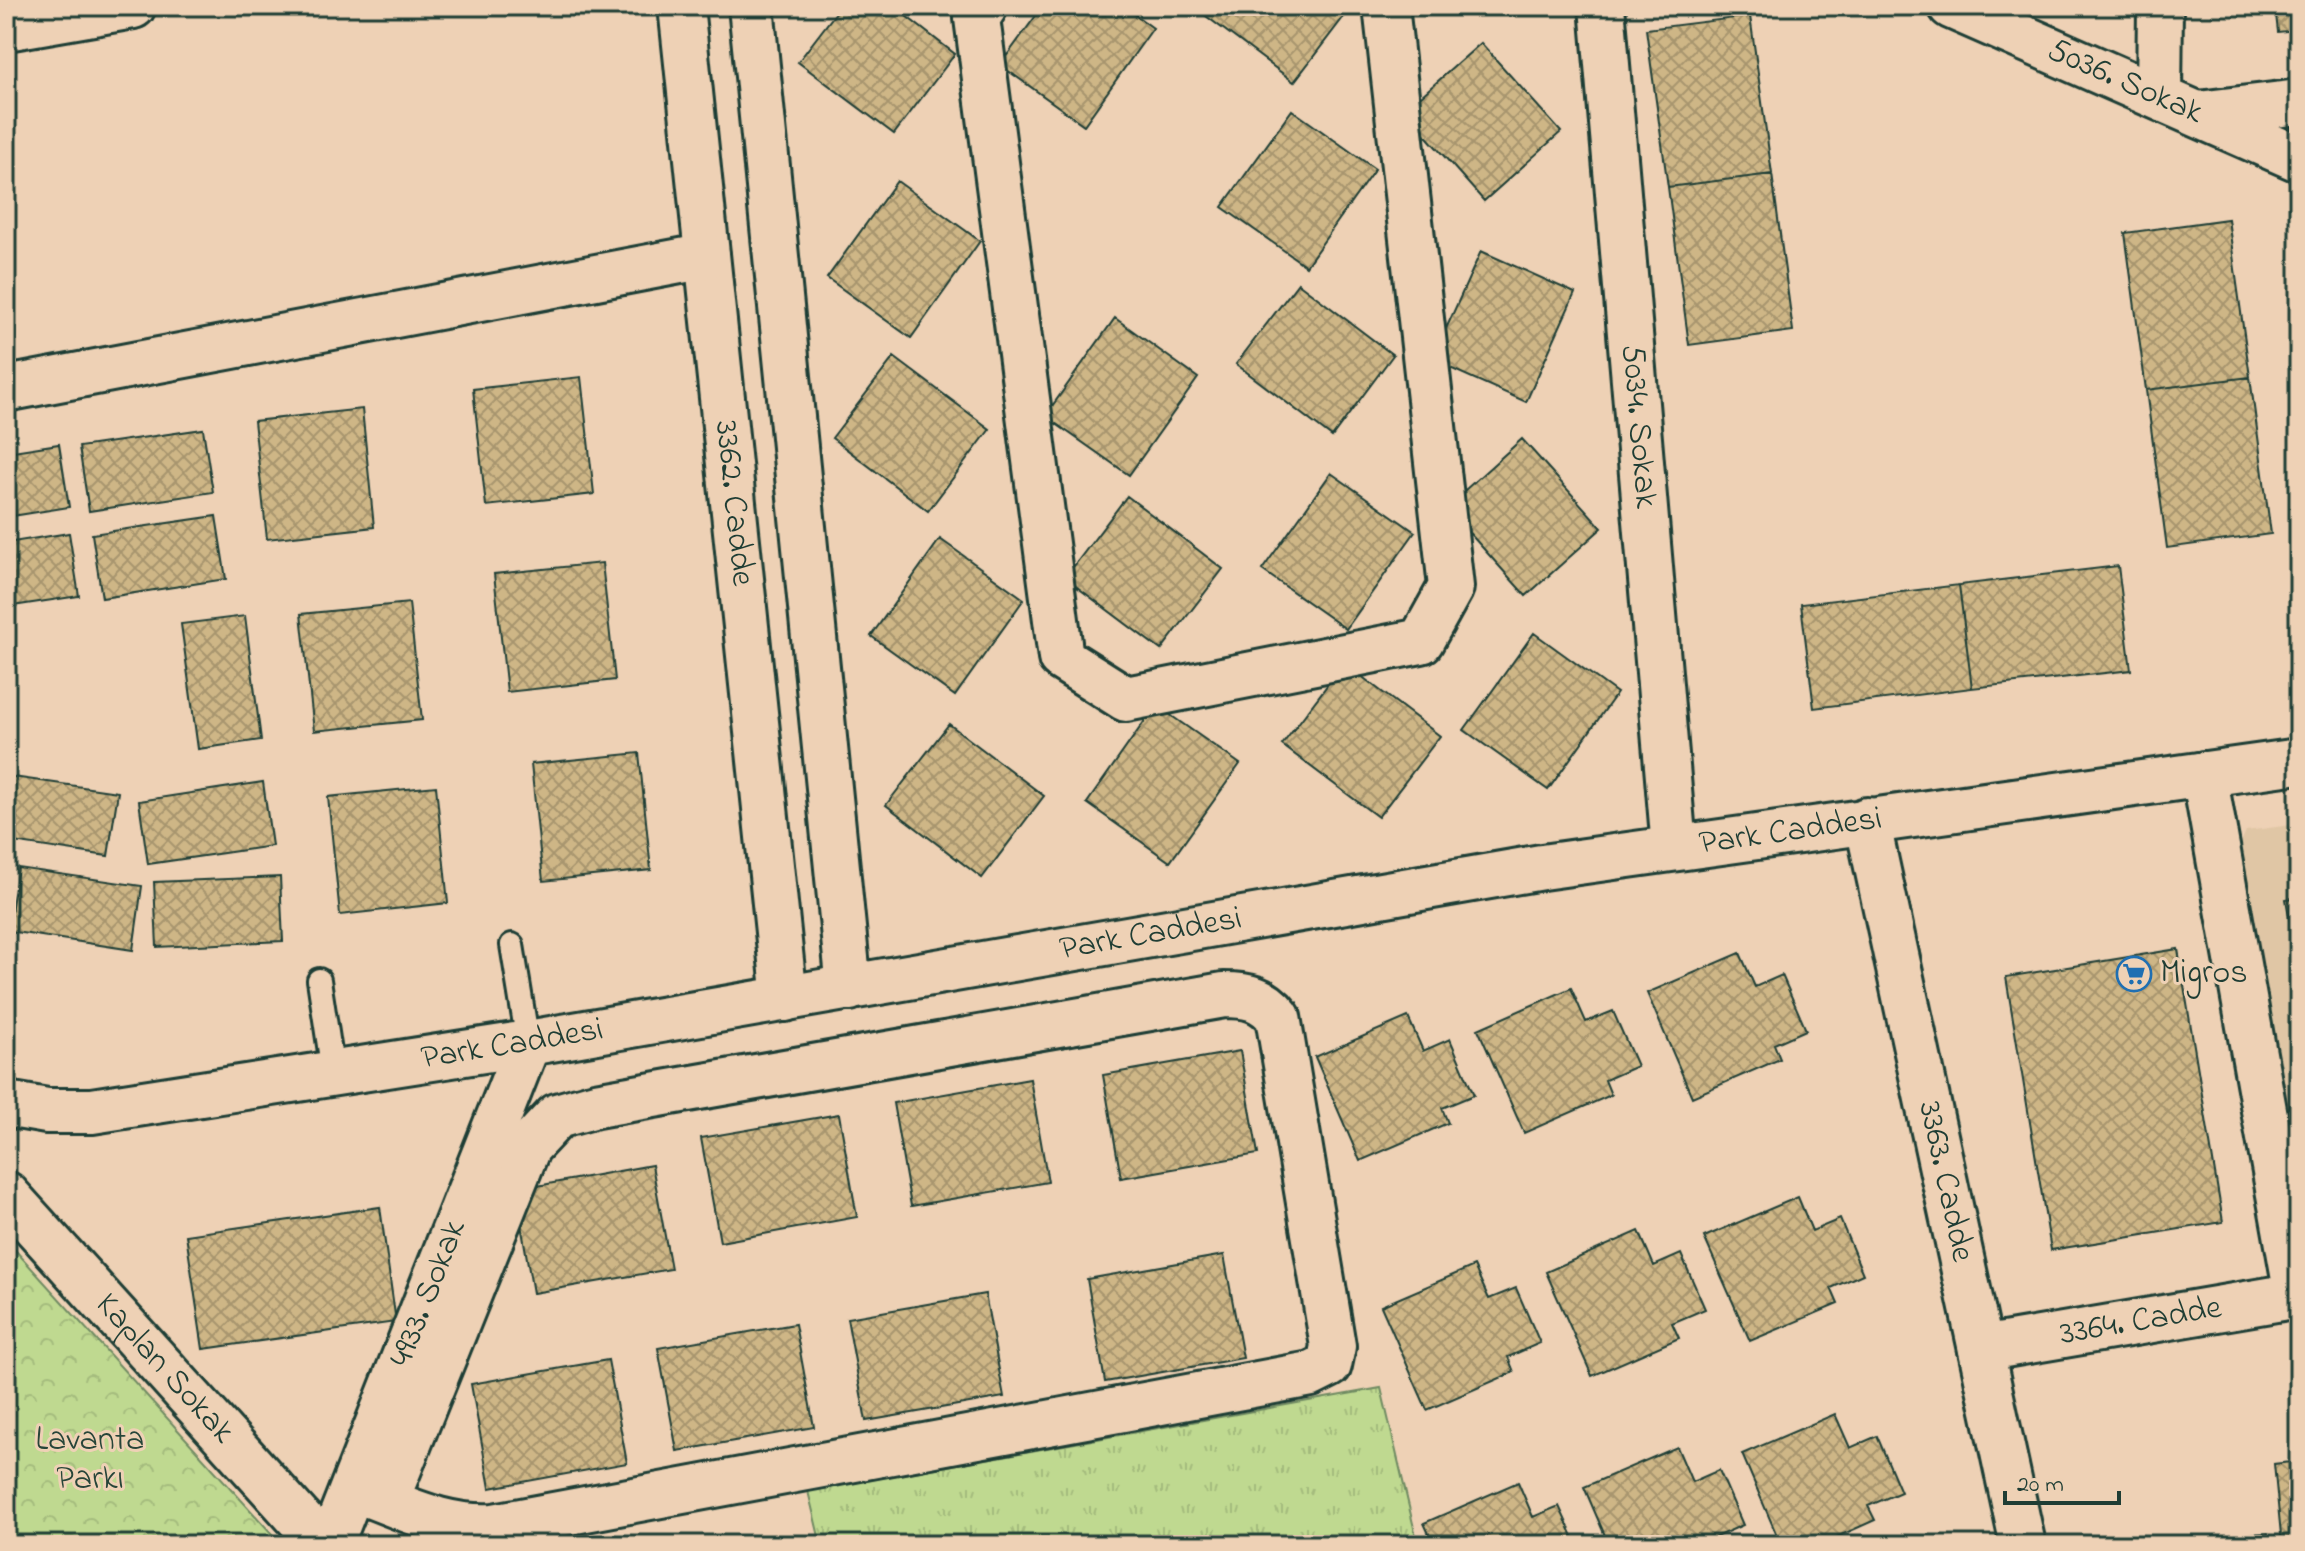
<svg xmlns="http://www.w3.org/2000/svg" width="2305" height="1551" font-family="'Indie Flower',sans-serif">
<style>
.built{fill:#e0c6a5}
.grass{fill:url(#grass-tufts);stroke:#6f8b62;stroke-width:2}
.forest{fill:url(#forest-crowns);stroke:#6f8b62;stroke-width:2}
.building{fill:url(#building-cross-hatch);stroke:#1f3d34;stroke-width:2}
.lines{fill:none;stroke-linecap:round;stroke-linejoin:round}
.lane-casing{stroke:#1f3d34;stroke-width:28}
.street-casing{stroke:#1f3d34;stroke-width:50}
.secondary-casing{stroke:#1f3d34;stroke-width:50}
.lane{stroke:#eed1b5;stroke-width:22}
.street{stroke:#eed1b5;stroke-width:44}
.secondary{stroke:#eed1b5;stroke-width:44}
.labels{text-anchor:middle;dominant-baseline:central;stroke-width:6;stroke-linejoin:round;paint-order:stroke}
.street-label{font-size:34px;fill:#1f3d34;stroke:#eed1b5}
.poi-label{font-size:34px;fill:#1f3d34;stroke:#eed1b5;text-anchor:start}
.park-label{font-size:34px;fill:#274539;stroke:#eed1b5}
</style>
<defs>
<pattern id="grass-tufts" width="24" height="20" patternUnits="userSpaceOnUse" patternTransform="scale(2)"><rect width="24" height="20" fill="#bfd990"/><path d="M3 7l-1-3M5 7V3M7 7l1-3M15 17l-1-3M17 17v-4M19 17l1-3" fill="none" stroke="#a4bb7d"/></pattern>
<pattern id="forest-crowns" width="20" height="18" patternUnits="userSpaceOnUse" patternTransform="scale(2)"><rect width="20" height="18" fill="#bfd990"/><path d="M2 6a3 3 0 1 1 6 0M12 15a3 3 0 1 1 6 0" fill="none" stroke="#a4bb7d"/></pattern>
<pattern id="building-cross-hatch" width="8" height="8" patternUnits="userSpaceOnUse" patternTransform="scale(2)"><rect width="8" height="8" fill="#ceb686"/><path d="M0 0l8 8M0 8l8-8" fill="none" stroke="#a7956e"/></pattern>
</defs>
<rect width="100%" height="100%" fill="#eed1b5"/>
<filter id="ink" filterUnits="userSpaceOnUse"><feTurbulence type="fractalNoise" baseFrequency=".0125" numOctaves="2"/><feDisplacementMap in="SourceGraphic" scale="16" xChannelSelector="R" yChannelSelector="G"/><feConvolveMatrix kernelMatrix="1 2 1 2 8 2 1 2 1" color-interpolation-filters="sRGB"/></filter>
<g filter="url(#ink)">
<path class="built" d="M2299 824V1201L2235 856 2246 831Z"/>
<path class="grass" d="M1381 1388 1418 1545H821L808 1491Z"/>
<path class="forest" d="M6 1240 282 1545H6Z"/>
<path class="building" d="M841 6H893L955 54 894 134 798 62Z
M1043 6H1123L1153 28 1084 125 1000 65Z
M1201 6H1352L1294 82 1198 10Z
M2275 6H2299V54L2296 30 2278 32Z
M1750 16 1772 174 1668 187 1646 29Z
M1481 43 1561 132 1484 201 1404 111Z
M1292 110 1375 169 1306 266 1222 207Z
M1772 174 1793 331 1689 345 1668 187Z
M897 181 980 241 911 338 827 278Z
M2228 219 2250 377 2146 390 2125 233Z
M1481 251 1575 293 1526 402 1432 360Z
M1298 283 1393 355 1332 437 1236 364Z
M1115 318 1198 378 1129 475 1045 416Z
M894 357 990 429 928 511 832 438Z
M581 377 594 494 486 506 473 389Z
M2250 377 2271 534 2167 548 2146 390Z
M362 409 374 527 267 539 254 421Z
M203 429 213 492 89 511 79 447Z
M1522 439 1602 528 1526 596 1446 507Z
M59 444 69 507 6 517V452Z
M1331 473 1415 532 1346 629 1262 570Z
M1127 496 1223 569 1161 650 1065 578Z
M216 516 226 579 102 598 92 534Z
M69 533 79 596 6 607V543Z
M940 539 1024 599 955 696 871 636Z
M602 563 615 680 507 692 494 574Z
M2118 566 2131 670 1972 688 1959 585Z
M1959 585 1972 688 1814 708 1801 604Z
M409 603 422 720 314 731 301 614Z
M245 616 261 740 198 749 181 624Z
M1534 633 1617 693 1548 790 1464 730Z
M1344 663 1440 736 1378 817 1282 745Z
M1156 705 1240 764 1170 862 1087 803Z
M949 724 1044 796 982 878 886 805Z
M639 753 651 870 543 881 531 764Z
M6 776 118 792 108 856 6 841Z
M263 782 272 846 148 864 139 801Z
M436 786 448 903 340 915 328 797Z
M18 868 142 886 133 950 8 931Z
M280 877 283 941 157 947 154 882Z
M2299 897V971L2286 899Z
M2178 949 2223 1222 2051 1250 2006 977Z
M1740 953 1755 987 1782 975 1806 1030 1774 1044 1780 1059 1692 1097 1647 993Z
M1571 988 1586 1022 1613 1011 1637 1066 1605 1080 1611 1095 1524 1133 1478 1029Z
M1408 1017 1423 1051 1450 1039 1474 1095 1442 1108 1448 1123 1360 1161 1315 1057Z
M1240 1051 1258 1154 1121 1178 1103 1075Z
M1030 1079 1048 1182 911 1206 893 1103Z
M839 1114 857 1217 720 1242 701 1138Z
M652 1165 671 1269 533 1293 515 1190Z
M1798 1197 1812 1231 1840 1219 1863 1274 1831 1288 1838 1304 1750 1341 1704 1237Z
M380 1207 396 1322 203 1349 186 1235Z
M1639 1231 1654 1266 1681 1254 1705 1309 1672 1323 1679 1338 1592 1376 1546 1272Z
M1224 1255 1243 1358 1105 1382 1087 1279Z
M1474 1266 1489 1299 1516 1288 1540 1343 1508 1357 1514 1372 1427 1410 1381 1306Z
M985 1294 1004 1397 866 1421 847 1318Z
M795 1324 814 1427 677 1451 658 1348Z
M608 1360 627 1463 490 1488 471 1384Z
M1835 1414 1850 1448 1877 1436 1901 1492 1868 1506 1875 1520 1819 1545H1781L1742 1454Z
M1677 1447 1692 1482 1719 1470 1743 1525 1711 1539 1713 1545H1609L1584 1487Z
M2299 1461V1545H2282L2274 1464Z
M1518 1482 1533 1517 1559 1506 1577 1545H1434L1424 1523Z
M2268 1533 2269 1545H2232L2231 1535Z"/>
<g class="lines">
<g class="lane-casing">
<path id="lane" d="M512 945 528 1043
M319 980 333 1072"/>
</g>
<g class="street-casing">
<g id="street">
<path id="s1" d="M681 6 785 999"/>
<path d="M751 6 849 988"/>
<path d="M985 6 977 18 1061 658 1126 699 1421 641 1451 587 1386 6"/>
<path id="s2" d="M1602 6 1674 848"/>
<path id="s3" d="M1951 6 2299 159"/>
<path d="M6 28 133 6"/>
<path d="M2159 97 2160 6"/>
<path d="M2198 114 2299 102"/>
<path d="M6 389 707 256"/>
<path d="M2204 774 2297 1295"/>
<path id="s4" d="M1867 820 2023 1545"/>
<path id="s5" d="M6 1194 323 1545"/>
<path id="s6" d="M1981 1349 2299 1295"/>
<path d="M353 1489C402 1506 441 1529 494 1526L1311 1374 1329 1365 1333 1346 1278 1017C1263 998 1248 995 1224 995L596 1105 557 1116 528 1147 386 1501"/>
<path id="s7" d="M330 1545 528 1043"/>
</g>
</g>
<g class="secondary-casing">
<g id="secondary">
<path id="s8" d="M6 1104 47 1111H92L528 1043 1542 867 2299 761"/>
</g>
</g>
<use href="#lane" class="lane"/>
<use href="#street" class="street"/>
<use href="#secondary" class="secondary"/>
</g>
</g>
<defs>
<g id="supermarket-ring" transform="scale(1.8)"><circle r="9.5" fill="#eed1b5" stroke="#1f6fb2" stroke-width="1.5"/><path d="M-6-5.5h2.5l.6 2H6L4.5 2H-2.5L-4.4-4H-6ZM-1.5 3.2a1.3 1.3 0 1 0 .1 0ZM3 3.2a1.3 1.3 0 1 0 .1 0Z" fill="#1f6fb2"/></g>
</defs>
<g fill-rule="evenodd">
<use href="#supermarket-ring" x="2134" y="974"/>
</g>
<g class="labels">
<g class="street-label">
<text stroke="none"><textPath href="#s3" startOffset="190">5036. Sokak</textPath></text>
<text stroke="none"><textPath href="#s2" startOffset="422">5034. Sokak</textPath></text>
<text stroke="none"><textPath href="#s1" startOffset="500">3362. Cadde</textPath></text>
<text stroke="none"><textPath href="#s8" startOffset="1808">Park Caddesi</textPath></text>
<text stroke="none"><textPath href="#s8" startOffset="1160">Park Caddesi</textPath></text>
<text stroke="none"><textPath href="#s8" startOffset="512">Park Caddesi</textPath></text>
<text stroke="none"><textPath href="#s4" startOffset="370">3363. Cadde</textPath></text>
<text stroke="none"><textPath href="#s7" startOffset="270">4933. Sokak</textPath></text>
<text stroke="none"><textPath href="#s6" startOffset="162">3364. Cadde</textPath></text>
<text stroke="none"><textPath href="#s5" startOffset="236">Kaplan Sokak</textPath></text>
</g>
<g class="poi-label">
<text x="2160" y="974">Migros</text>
</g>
<g class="park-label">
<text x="90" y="1441">Lavanta<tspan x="90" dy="39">Parkı</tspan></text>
</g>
</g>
<rect width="2305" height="1551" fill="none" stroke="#eed1b5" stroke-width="32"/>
<rect x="16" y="16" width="2273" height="1519" fill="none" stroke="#1f3d34" stroke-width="3" filter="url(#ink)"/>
<path d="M2005 1491v12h114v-12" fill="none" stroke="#1f3d34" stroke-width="4"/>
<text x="2017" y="1491" font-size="24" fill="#1f3d34" stroke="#eed1b5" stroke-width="6" paint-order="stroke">20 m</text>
</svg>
